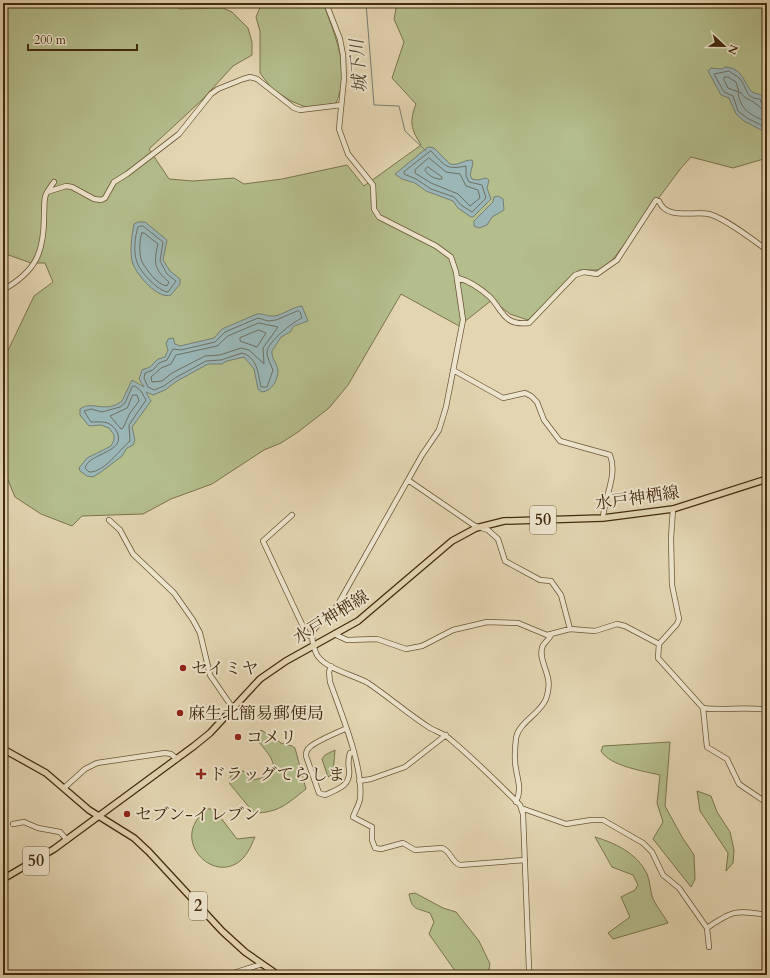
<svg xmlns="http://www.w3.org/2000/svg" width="770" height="978" font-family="Cardo,'Noto Serif JP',serif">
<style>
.green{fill:#b4bd8c;stroke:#7b744c}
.water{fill:#9ab6b7;stroke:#777e73}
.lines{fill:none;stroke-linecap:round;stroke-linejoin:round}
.shore{stroke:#6e7062;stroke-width:1}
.stream{stroke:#777e73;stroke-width:1}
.minor-casing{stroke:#6a5636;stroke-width:6}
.major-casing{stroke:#422b0d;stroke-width:8}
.minor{stroke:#ede4cd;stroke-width:4.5}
.major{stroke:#e3d5b2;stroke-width:5.5}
.poi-dot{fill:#8f2418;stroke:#ede4cd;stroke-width:1.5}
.labels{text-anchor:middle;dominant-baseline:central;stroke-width:4;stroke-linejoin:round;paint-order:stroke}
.shield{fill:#ede4cd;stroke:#756247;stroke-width:1}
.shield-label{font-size:16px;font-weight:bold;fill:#422b0d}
.street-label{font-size:17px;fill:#422b0d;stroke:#ede4cd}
.poi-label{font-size:17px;fill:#422b0d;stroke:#ede4cd;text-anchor:start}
.water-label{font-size:18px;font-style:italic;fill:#54472f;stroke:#ede4cd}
</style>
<rect width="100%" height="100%" fill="#e3d5b2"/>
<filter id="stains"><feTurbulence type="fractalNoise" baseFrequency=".005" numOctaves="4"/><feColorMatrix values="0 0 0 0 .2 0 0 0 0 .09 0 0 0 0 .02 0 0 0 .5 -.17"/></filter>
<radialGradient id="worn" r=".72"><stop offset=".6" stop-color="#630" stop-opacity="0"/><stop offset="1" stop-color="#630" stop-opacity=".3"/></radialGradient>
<path class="green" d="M3 3H169L180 9 223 8 232 12 248 28 252 42V55L233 66 202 100 149 149 169 179 193 181 234 178 244 184 282 179 347 165 364 186 421 145C411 129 409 122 416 104L392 78 404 42 394 19 397 3H767V158L733 168 691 157 681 168 605 270H579L528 320 510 314 492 300 459 326 401 294 348 385 329 408 298 432 281 443 264 450 212 484 171 499 143 514 82 516 72 526 41 514 15 497 3 468V361L34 296 53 282 45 263H31L3 253Z
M262 3H323C335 35 351 70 336 103L329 106 308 108 291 101 271 88 260 73V31L256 17Z
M261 730 281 743 292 746 295 748 306 789C287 804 278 813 254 813L230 784 229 780 232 774 243 771 249 774 252 780C287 775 272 757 257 740V736Z
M670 742 665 806 682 837 694 855 695 879 691 887 653 839 663 822 657 803 660 775C643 771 610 766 601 751L603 746Z
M335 750 333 774 328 777 322 759 325 755Z
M697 791 711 796 717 812 730 832 734 850 733 863 726 871 728 853 700 811Z
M207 809H214L237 839 255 837C251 846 248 854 240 861 215 881 181 849 195 823 197 818 204 813 207 809Z
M595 837C615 843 637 853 647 874 650 881 650 889 652 896 655 905 663 914 668 923L613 939 608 933 630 917 621 897 635 890 638 885 633 875 612 867Z
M415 893 443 908 456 912 479 941 490 964 488 975H458L429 934 434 922 430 913C416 908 412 910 409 894Z"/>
<path class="water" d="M725 67C742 68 743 81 752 92L764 96 767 111V133L744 121 736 114 729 98 721 95 708 71 711 68 722 69Z
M428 147 434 148 450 164C459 166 463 160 472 160L473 163 470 175 472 179 478 180 486 178 489 180 487 188 491 199 473 217H471L458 208 453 201 426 191 415 183 402 179 395 174Z
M498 196 503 199 504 210 492 217 487 225 479 228 474 226V221L493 202 494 197Z
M138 222H145L167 240 163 260 170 271 180 279V284L171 295C158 300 137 275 133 264 129 254 132 234 134 224Z
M302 306 308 321 294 326 290 332 281 337 272 351C271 358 277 363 278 370 278 380 272 391 262 392L258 389 254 369 244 357 227 361 222 364H208L177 381 165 390 153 395 146 392 151 401 132 427 135 440 133 445 127 448 122 456 101 472 93 477 87 476 80 471 79 468 87 458 111 446 114 440V435L109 428 101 425 89 426 80 415V409C92 400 106 414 122 401L132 380 144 387 139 379 142 370 150 367 158 359 165 357 168 350 166 344 168 339 173 338 175 344 180 346 214 338 222 329 257 314C264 313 267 317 275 316 284 314 293 307 302 306Z"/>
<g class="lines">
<path class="shore" d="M725 77H728L736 82 739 92 728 88 724 80Z
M767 105 762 104 760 99C744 98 748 88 740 79 738 76 732 74 729 71L714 74 724 92 733 96 738 111 747 118 767 128
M767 110C761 110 761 107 756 104 750 99 746 100 740 92L738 93C741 111 751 115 767 122
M431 151C445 166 446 170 466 166V176L469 182 482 185 486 198 472 212 461 205 454 197 431 189 416 179 404 174V172Z
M429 158 446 172 460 174 466 186 478 190 480 198 470 206 458 194 431 183 415 173V170Z
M428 167 442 177V179C436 180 427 175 425 170Z
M143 226 163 242 160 261 167 274 176 281 168 292C158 291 140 272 137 262 133 252 135 236 138 227Z
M142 233H144L158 244C154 261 153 269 169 282L167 286C157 285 147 270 142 262 139 255 139 239 142 233Z
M298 311 300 312 302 318C292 323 268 341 267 352 267 358 271 365 273 370L267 387H261C258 374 258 358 242 353L221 360 206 361 175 378 164 386 154 390 148 387 144 378 145 373 153 370 159 363 167 360 173 349 181 350 215 342 225 332 258 318 268 321 276 320Z
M259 323 278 327 263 348 264 364 249 350 241 348 220 355 205 356 172 373 162 381 152 382 151 377 161 368 171 364 176 355 217 346 228 336Z
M259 330 266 333 257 347 240 341V338Z
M135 386 141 391 146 400 129 425 130 441C120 449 104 473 89 472L85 468C89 452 129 453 116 430 109 420 101 422 91 422L84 411 91 409 102 412 120 407 125 403 132 387Z
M133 395H137L139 401 130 413 123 428 121 429 110 416 127 408Z"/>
<path class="stream" d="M366 3 374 105 399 106 405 131 426 151"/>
<g class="minor-casing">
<path id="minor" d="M326 3 340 39 343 55 344 78 339 129 348 154 373 185 374 209 379 217 436 246 451 257 456 272 463 320 446 407 439 430 422 455 337 606C323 626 304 623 316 653 322 668 354 675 368 683 389 697 408 714 430 728 437 732 445 734 451 740 475 760 498 783 520 805L523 814 529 969 531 975
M47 192 66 186 72 187 94 199 101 200 105 198 114 182 127 174 179 134 211 94 218 89 243 79 250 77 257 79 294 108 300 110 341 105
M659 201C666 220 693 211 709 214 725 218 753 240 767 250
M458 278C469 281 481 289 490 297 503 311 504 326 529 323L575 275 584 272 597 274 617 260 656 200
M3 290C36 271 44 253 44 216 45 197 42 198 54 182
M453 370 503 398 525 393 531 396 537 402 544 420 560 441 610 455C618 475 604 498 603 518
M408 480 475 526 488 530 498 539 505 561 540 580 551 581 561 595 570 629
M673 509 671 538 672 585 679 619 677 624 659 644 658 658 703 708 707 747 727 759 739 784 767 803
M292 515 263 541 307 635 312 637
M109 520 120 530 133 554 174 593 193 620 200 633 210 675 232 707
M334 634 347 640 377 639 406 649 422 646 453 630 487 622 518 623 547 635 570 629 595 631 617 624 625 626 659 644
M331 666 329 672 330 682C341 713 364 768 360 799 359 805 355 811 353 817L372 827V840L375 848 381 849 403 843 415 850 442 848C451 851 451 862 460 865L525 860
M703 708C724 711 745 706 767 710
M345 729C338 732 313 743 309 748 306 750 306 753 306 756L319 793 325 795C338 789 351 786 349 769 348 763 348 759 350 753L354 752
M359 781 371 779 405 767 446 735
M64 788 85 769 97 763 165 753 171 754 177 759
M516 802C522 789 518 782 516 769 514 760 515 747 516 738 519 722 540 714 546 699 555 675 538 664 542 648 543 643 549 640 551 635
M521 808 566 824 591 820H603L643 843 652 852 663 875 679 888 707 928 709 947
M13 824 24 822 38 828 60 832 67 840
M707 928C733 910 736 910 767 915
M227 975 262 964"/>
</g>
<g class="major-casing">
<path id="major" d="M3 749 46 773 89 810 134 838 149 852 222 931 245 952 278 975
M3 879 54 849 194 746 210 733 260 679 286 661 358 621 452 541 476 528 504 521 603 518 673 509 767 479"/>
</g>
<use href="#minor" class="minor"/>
<use href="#major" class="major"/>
</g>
<g class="poi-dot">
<circle cx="183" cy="668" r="4"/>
<circle cx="180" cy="713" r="4"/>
<circle cx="238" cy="737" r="4"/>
<path d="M199 768h4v4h4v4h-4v4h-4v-4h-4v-4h4z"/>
<circle cx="127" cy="814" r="4"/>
</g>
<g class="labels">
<g class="shield">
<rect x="530" y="506" width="26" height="28" rx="3"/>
<rect x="23" y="847" width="26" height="28" rx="3"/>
<rect x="189" y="892" width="18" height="28" rx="3"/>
</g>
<g class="shield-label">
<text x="543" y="520">50</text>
<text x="36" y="861">50</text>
<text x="198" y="906">2</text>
</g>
<g class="street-label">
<text transform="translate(637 498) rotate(-8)">水戸神栖線</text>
<text transform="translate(331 617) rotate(-32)">水戸神栖線</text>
</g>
<g class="poi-label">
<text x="191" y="668">セイミヤ</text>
<text x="188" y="713">麻生北簡易郵便局</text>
<text x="246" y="737">コメリ</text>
<text x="209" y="774">ドラッグてらしま</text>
<text x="135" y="814">セブン-イレブン</text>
</g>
<g class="water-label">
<text transform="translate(359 66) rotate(-94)">城下川</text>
</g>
</g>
<rect width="770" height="978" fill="none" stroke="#e3d5b2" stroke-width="16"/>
<rect x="4" y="4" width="762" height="970" fill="none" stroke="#422b0d" stroke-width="2"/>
<rect x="8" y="8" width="754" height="962" fill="none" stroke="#422b0d"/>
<g transform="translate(724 46) rotate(112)" stroke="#ede4cd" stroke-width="3" paint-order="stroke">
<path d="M0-3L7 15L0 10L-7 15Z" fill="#422b0d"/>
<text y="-6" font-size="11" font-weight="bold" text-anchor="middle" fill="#422b0d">N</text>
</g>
<path d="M28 44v6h109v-6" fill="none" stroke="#422b0d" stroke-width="2"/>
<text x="34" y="44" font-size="12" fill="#422b0d" stroke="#ede4cd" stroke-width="3" paint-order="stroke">200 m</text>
<rect width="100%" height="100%" filter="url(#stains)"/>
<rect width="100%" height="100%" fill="url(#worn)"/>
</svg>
